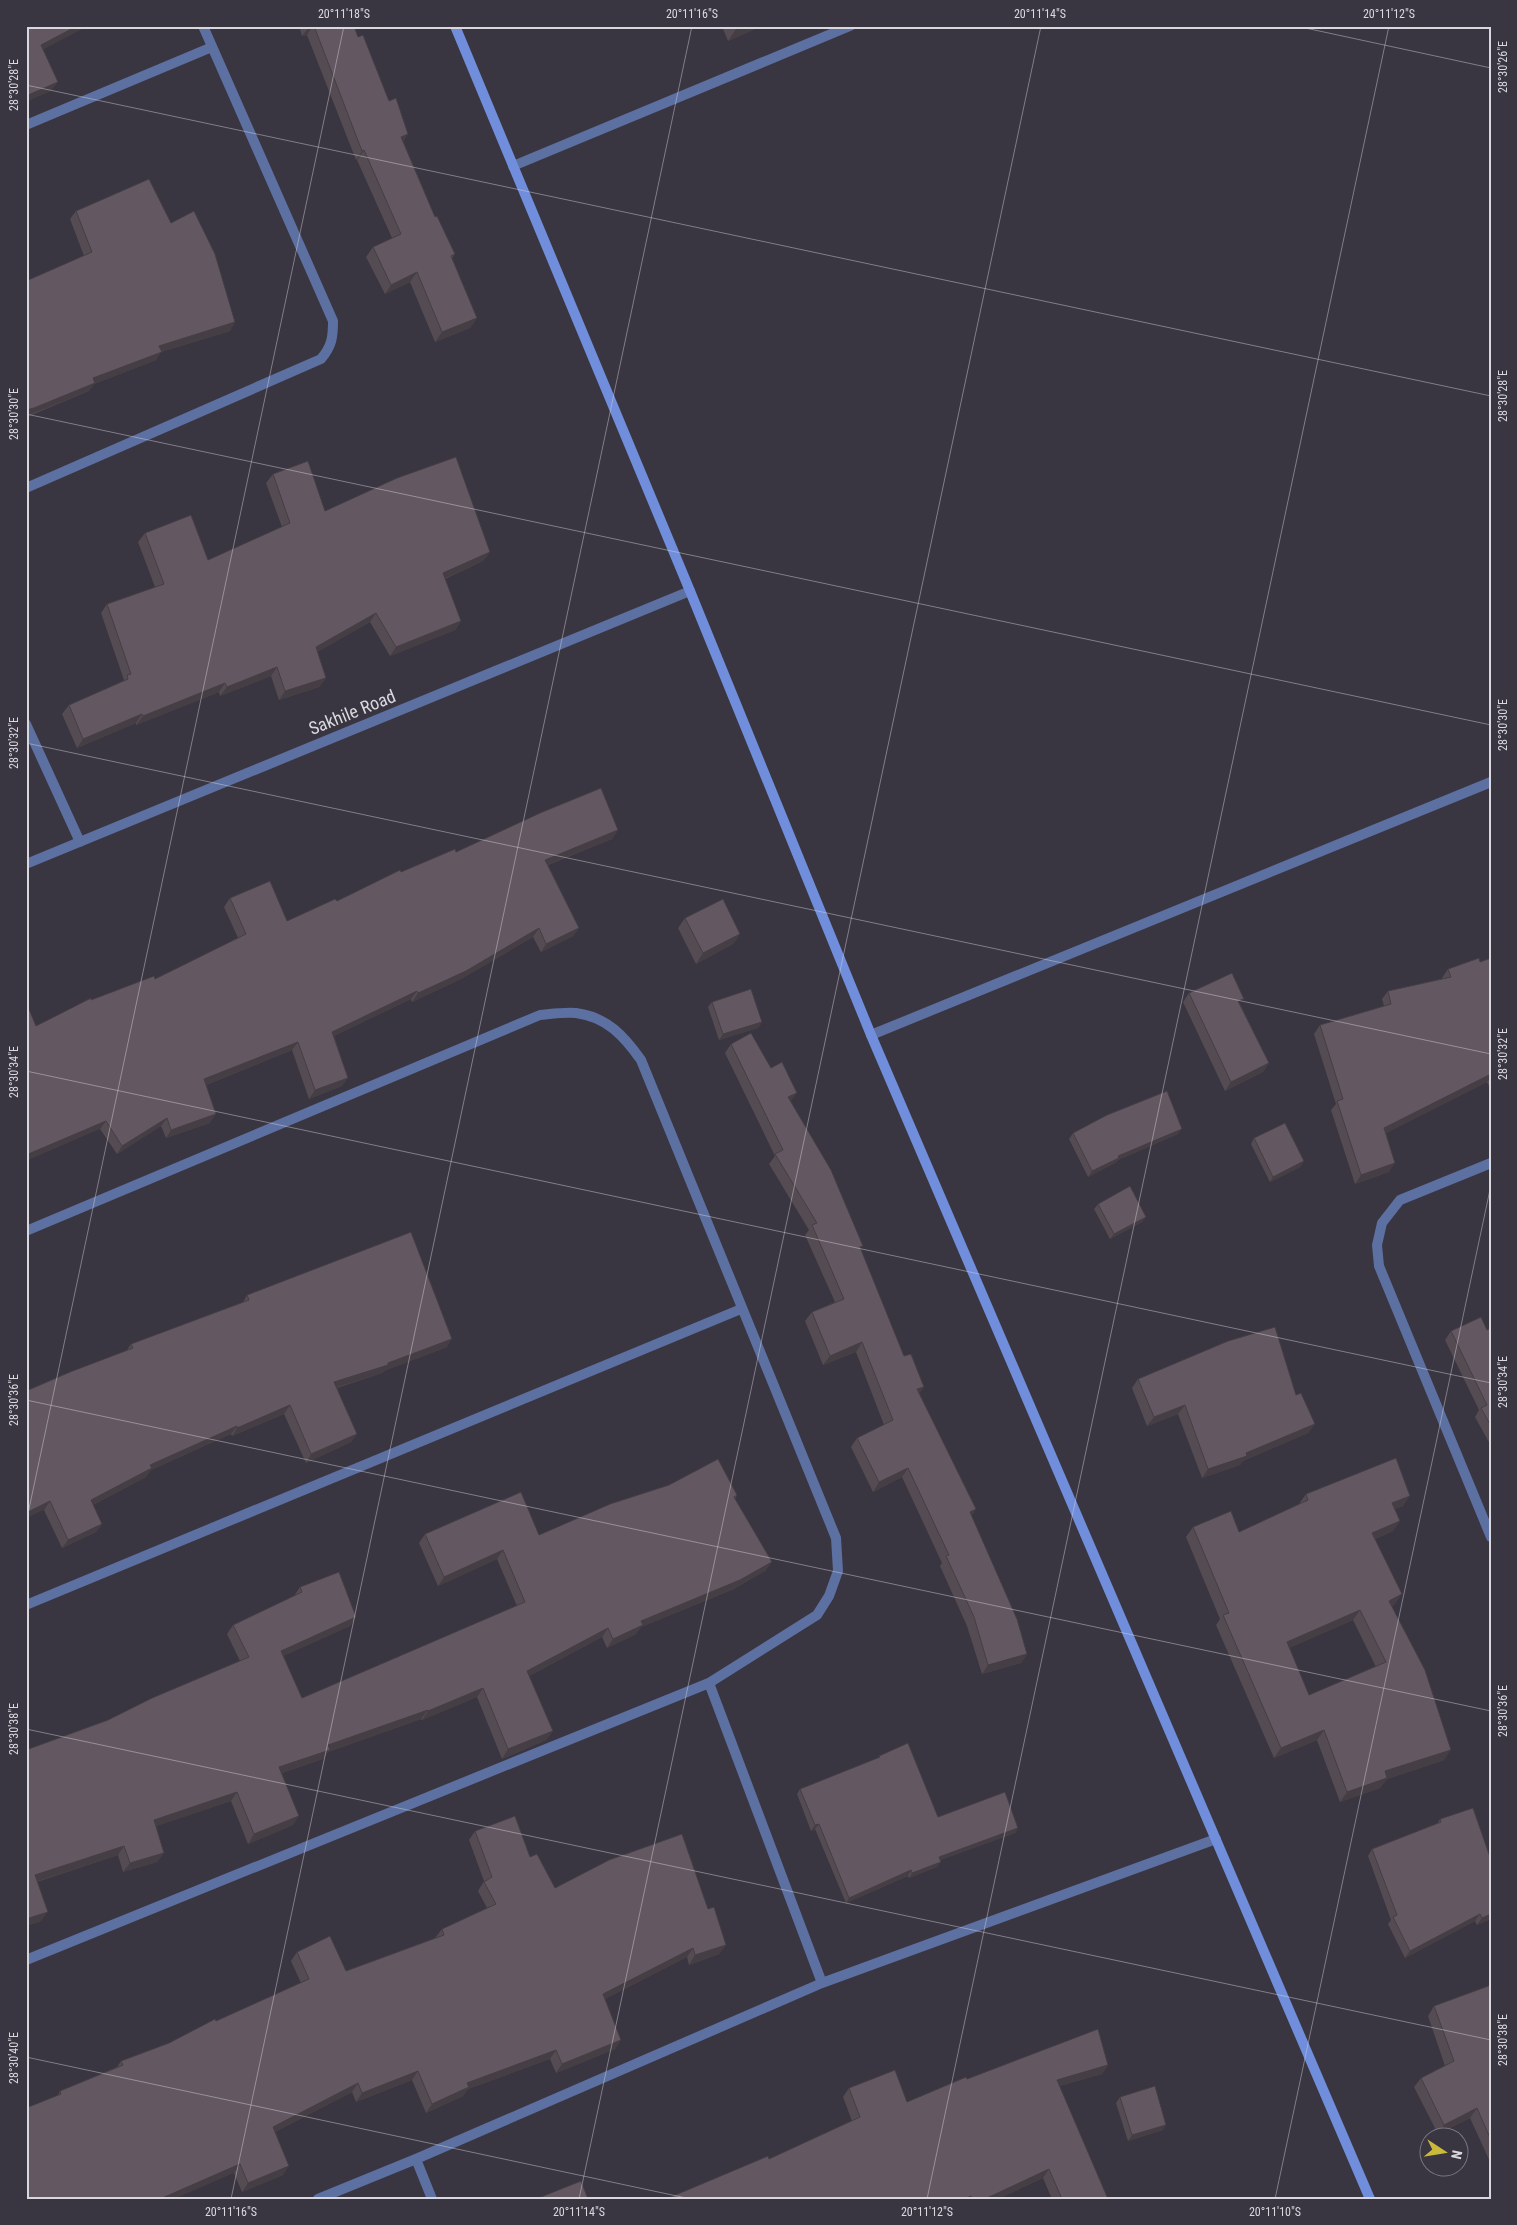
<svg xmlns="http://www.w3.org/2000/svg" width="1517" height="2225" font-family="'Roboto Condensed',sans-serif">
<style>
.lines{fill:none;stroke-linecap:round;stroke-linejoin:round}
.lane{stroke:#5c70a1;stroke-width:10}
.street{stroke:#5c70a1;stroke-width:10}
.secondary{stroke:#708edc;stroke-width:10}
.wall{fill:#554c53;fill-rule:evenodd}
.shaded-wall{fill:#453e44}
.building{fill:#635861;stroke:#453e44;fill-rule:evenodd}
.ticks{fill:none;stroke:#dad8df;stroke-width:1;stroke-opacity:0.45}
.labels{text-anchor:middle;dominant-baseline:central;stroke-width:4.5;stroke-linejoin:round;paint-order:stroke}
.street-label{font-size:18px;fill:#dad8df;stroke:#393541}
.neatline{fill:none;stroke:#dad8df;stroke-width:2}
.ticks-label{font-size:12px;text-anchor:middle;fill:#dad8df}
</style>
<rect width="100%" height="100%" fill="#393541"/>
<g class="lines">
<path class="lane" d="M513 166 850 26"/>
<path class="street" d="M26 125 212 47
M26 488 321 359C332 346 333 337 333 321L203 26
M26 724 80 842
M26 864 690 591
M871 1035 1491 782
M1491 1163 1400 1200 1382 1223 1377 1245 1379 1266 1491 1537
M26 1231 540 1015C551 1014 564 1012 576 1013 607 1017 624 1036 641 1060L836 1538 838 1571 829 1596 817 1615 709 1683 26 1960
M26 1605 741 1309
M709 1683 822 1983
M416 2159 432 2199
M318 2199 416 2159 822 1983 1216 1839"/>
<path class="secondary" d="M455 26 690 591 871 1035 1370 2199"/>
</g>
<path class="wall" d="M299 26H354L358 37 389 101 408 134 403 141 435 217 455 254 452 258 477 318 470 328 435 342 410 282 385 294 366 257 373 247 392 238 357 160H356L307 35 302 36Z
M722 26H762L728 41Z
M76 211 171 223 235 322 230 331 161 352 156 360 94 384 89 391 29 416 84 256 70 219Z
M273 474 325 511 490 552 483 561 445 579 461 621 455 630 390 656 370 622 317 652 326 678 319 687 279 700 271 676 220 696 219 692 136 725V723L77 748 62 714 69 705 123 681 124 680 101 613 107 604 155 587 138 542 145 533 208 560 282 527 266 483Z
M618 830 612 839 548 865 579 928 573 936 541 952 533 937 461 979 412 1002 411 999 334 1036 348 1078 342 1086 309 1099 292 1050 206 1085 210 1123 166 1138 161 1126 117 1154 100 1129 36 1026 91 1000 155 979 238 938 224 907 230 898 287 921 337 901 401 872 456 852Z
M685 918 740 934 733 944 696 964 678 928Z
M1491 958V1085L1489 1086 1487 1082 1386 1133 1389 1172 1355 1184 1331 1110 1336 1104 1314 1034 1320 1025 1384 1006 1382 999 1388 991 1442 979V978L1448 969 1480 962Z
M1189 993 1240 1004 1269 1063 1263 1072 1225 1091 1183 1002Z
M712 1002 762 1022 758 1028 719 1040 708 1007Z
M731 1044 771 1068 791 1101 860 1249 904 1356 924 1387 919 1393 976 1509 971 1516 1027 1654 1021 1663 982 1674 967 1626 940 1566 942 1563 902 1477 873 1492 851 1447 857 1438 884 1425 856 1352 823 1365 805 1321 812 1312 835 1302 805 1235 809 1230 769 1164 775 1156 725 1053Z
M1073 1133 1178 1134 1118 1160 1115 1163 1088 1177 1069 1139Z
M1254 1138 1304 1161 1300 1167 1270 1182 1251 1144Z
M1098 1204 1146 1217 1142 1222 1110 1239 1094 1209Z
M247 1295 447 1347 384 1371 382 1373 337 1388 357 1434 351 1442 306 1463 284 1414 232 1436 231 1434 151 1470 146 1477 93 1505 102 1524 96 1532 62 1548 44 1510 127 1350 131 1344 243 1302Z
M1491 1328V1446L1475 1417 1479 1410 1445 1340 1451 1331 1487 1330Z
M1138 1379 1296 1395 1315 1424 1308 1433 1243 1461 1240 1465 1202 1478 1178 1414 1147 1426 1132 1388Z
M1306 1494 1403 1506 1395 1509 1400 1521 1393 1531 1375 1539 1395 1604 1392 1606 1444 1760 1387 1779 1380 1788 1340 1802 1317 1740 1274 1758 1216 1625 1220 1619 1186 1537 1193 1527 1239 1532 1299 1504ZM1353 1620 1376 1667 1309 1695 1289 1648Z
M737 1495 735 1499 772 1562 765 1571 734 1589 641 1627 636 1634 607 1648 602 1637 529 1676 553 1731 546 1740 502 1759 477 1697 422 1720 421 1719 328 1752 323 1759 282 1773 293 1825 248 1844 231 1801 156 1826 164 1853 157 1862 123 1872 118 1855 37 1882 41 1921 26 1926V1750L108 1720 240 1661 227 1634 233 1625 294 1596 300 1587 356 1617 350 1626 283 1656 302 1698 517 1606 497 1559 438 1586 419 1543 425 1534 539 1535Z
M879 1756 938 1817 1018 1828 1015 1833 940 1860 941 1862 937 1867 909 1878 908 1876 846 1903 815 1829 811 1831 797 1794 800 1789 878 1758Z
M1440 1819 1491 1860V1919L1477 1925 1475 1921 1405 1958 1388 1924 1391 1920 1368 1856 1372 1849 1437 1824Z
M475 1831 530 1857 555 1888 708 1909 726 1945 719 1954 689 1965 687 1957 605 1999 621 2040 615 2049 556 2073 550 2059 468 2089 463 2096 426 2113 412 2080 356 2102 352 2092 275 2132 283 2175 242 2192 234 2173 58 2095 60 2091 117 2067 121 2061 169 2043 216 2021 301 1983 291 1961 297 1952 346 1971 435 1938 442 1929 487 1908 478 1891 484 1881 469 1840Z
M1491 1985V2164L1470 2118 1438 2134 1414 2087 1421 2078 1445 2066 1428 2016 1434 2006Z
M1108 2065 1102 2074 1059 2086 1108 2199H1052L1043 2178 998 2199H666L769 2159 852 2121 843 2097 849 2088 907 2102 967 2079Z
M1120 2097 1163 2130 1128 2141 1116 2103Z"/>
<path class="shaded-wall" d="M77 26H88L35 54 41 45Z
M313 26 307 35 302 36 309 27Z
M738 26H762L728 41Z
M58 82 51 91 26 102V96Z
M408 134 402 144 401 137Z
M364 150 357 160H356L362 151Z
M417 272 410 282 385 294 391 285Z
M477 318 470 328 435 342 442 332Z
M235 322 230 331 161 352 156 360 94 384 89 391 26 416V410L159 346Z
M490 552 483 561 437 582 443 573Z
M376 613 370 622 309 657 316 647Z
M461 621 455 630 390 656 396 647Z
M277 667 271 676 220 696 227 687Z
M326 678 319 687 279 700 285 691Z
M225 683 219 692 136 725 143 716Z
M142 714 136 723 77 748 83 739Z
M618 830 612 839 539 868 545 860Z
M539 928 533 937 461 979 412 1002 418 993Z
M579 928 573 936 541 952 546 944Z
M740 934 733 944 696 964 703 953Z
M417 991 411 999 326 1040 332 1032Z
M762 1022 758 1028 719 1040 723 1034Z
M298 1042 292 1050 198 1088 204 1079Z
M1269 1063 1263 1072 1225 1091 1231 1082Z
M1491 1074V1077L1487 1082 1378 1137 1384 1128Z
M348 1078 342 1086 309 1099 315 1090Z
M797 1093 790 1102 788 1097Z
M216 1114 210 1123 166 1138 171 1130Z
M167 1118 161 1126 117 1154 122 1146Z
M106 1121 100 1129 26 1161V1155Z
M1182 1129 1178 1134 1118 1160 1115 1163 1088 1177 1092 1171 1118 1156Z
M1304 1161 1300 1167 1270 1182 1273 1177Z
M1395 1163 1389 1172 1355 1184 1361 1175Z
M1146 1217 1142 1222 1110 1239 1114 1234Z
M452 1339 447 1347 384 1371 382 1373 328 1390 334 1382 388 1363Z
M862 1342 856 1352 823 1365 830 1356Z
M924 1387 918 1396 917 1389Z
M290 1405 284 1414 232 1436 237 1428Z
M1185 1405 1178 1414 1147 1426 1154 1417Z
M1315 1424 1308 1433 1243 1461 1240 1465 1202 1478 1208 1469Z
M237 1426 231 1434 151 1470 146 1477 85 1509 91 1500 150 1465Z
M357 1434 351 1442 306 1463 311 1454Z
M908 1468 902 1477 873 1492 879 1482Z
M1410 1496 1403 1506 1385 1513 1392 1503Z
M50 1501 44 1510 26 1518V1513Z
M976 1509 969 1519 970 1512Z
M1400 1521 1393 1531 1365 1543 1372 1533Z
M102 1524 96 1532 62 1548 68 1540Z
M503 1550 497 1559 438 1586 444 1577Z
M772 1562 765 1571 734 1589 641 1627 636 1634 607 1648 613 1639 641 1621Z
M1402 1594 1395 1604 1382 1611 1389 1601Z
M1360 1610 1353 1620 1280 1652 1287 1642Z
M356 1617 350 1626 275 1660 281 1651Z
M608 1628 602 1637 521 1680 527 1671Z
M1027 1654 1021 1663 982 1674 988 1665Z
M483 1688 477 1697 422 1720 428 1711Z
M428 1710 421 1719 328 1752 323 1759 273 1776 279 1767 328 1745Z
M1324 1730 1317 1740 1274 1758 1281 1748Z
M553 1731 546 1740 502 1759 508 1749Z
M1451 1750 1444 1760 1387 1779 1380 1788 1340 1802 1347 1792 1385 1771Z
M237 1792 231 1801 147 1829 154 1820Z
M299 1816 293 1825 248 1844 254 1834Z
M819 1824 815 1829 811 1831 815 1825Z
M1018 1828 1015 1833 935 1862 939 1857Z
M124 1846 118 1855 29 1884 35 1875Z
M164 1853 157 1862 123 1872 130 1863Z
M941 1862 937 1867 909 1878 912 1873Z
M911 1870 908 1876 846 1903 849 1898Z
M48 1912 41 1921 26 1926V1919Z
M1480 1914 1475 1921 1405 1958 1410 1951Z
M1491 1914V1919L1477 1925 1482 1918Z
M726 1945 719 1954 689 1965 695 1955Z
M693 1948 687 1957 597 2003 603 1994Z
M621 2040 615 2049 556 2073 562 2064Z
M556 2050 550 2059 468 2089 463 2096 426 2113 432 2104 467 2083Z
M1108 2065 1102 2074 1051 2089 1057 2080Z
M418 2071 412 2080 356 2102 362 2093Z
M358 2083 352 2092 267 2136 273 2127Z
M1477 2108 1470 2118 1438 2134 1444 2125Z
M1166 2125 1163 2130 1128 2141 1132 2135Z
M240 2164 234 2173 174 2199H160Z
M289 2166 283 2175 242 2192 248 2183Z
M1049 2169 1043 2178 998 2199H985Z"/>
<path class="building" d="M26 26H77L41 45 58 82 26 96Z
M314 26H354L358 37 363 35 389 101 396 98 408 134 401 137 435 217 437 216 455 254 451 256 477 318 442 332 417 272 391 285 373 247 401 234 364 150 362 151Z
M149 179 171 223 194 211 215 254 235 322 159 346 162 352 93 378 95 383 34 408 26 410V281L92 252 76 211Z
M456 457 490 552 443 573 461 621 396 647 376 613 316 647 326 678 285 691 277 667 227 687 225 683 143 716 142 714 83 739 69 705 128 679 127 675 131 674 107 604 164 584 145 533 191 515 208 560 290 523 273 474 308 461 325 511 397 478Z
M601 788 618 830 545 860 579 928 546 944 539 928 466 971 418 993 417 991 332 1032 348 1078 315 1090 298 1042 204 1079 216 1114 171 1130 167 1118 122 1146 106 1121 26 1155V1002L36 1026 91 998V1000L154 976 155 979 246 934 230 898 270 881 287 921 335 899 337 901 400 870 401 872 455 849 456 852 540 813Z
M723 899 740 934 703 953 685 918Z
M1479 958 1480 962 1491 958V1074L1384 1128 1395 1163 1361 1175 1337 1101 1343 1099 1320 1025 1391 1004 1388 991 1451 977 1448 969Z
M1232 973 1244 999 1238 1001 1269 1063 1231 1082 1189 993Z
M751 989 762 1022 723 1034 712 1002Z
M751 1033 771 1068 782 1062 797 1093 788 1097 831 1170 863 1246 860 1247 904 1356 911 1354 924 1387 917 1389 976 1509 970 1512 1017 1619 1027 1654 988 1665 974 1617 946 1556 949 1555 908 1468 879 1482 857 1438 893 1420 862 1342 830 1356 812 1312 844 1299 812 1225 817 1223 775 1154 783 1150 731 1044Z
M1167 1091 1182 1129 1118 1156 1119 1158 1092 1171 1073 1133 1107 1115Z
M1285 1123 1304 1161 1273 1177 1254 1138Z
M1130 1186 1146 1217 1114 1234 1098 1204Z
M411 1232 452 1339 388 1363V1365L334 1382 357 1434 311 1454 290 1405 237 1428V1426L150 1465 152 1468 91 1500 102 1524 68 1540 50 1501 26 1513V1391L70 1372 133 1348 131 1344 249 1300 247 1295Z
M1481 1317 1487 1330 1491 1328V1426L1481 1408 1487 1405 1451 1331Z
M1275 1327 1296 1395 1301 1393 1315 1424 1246 1453 1247 1456 1208 1469 1185 1405 1154 1417 1138 1379 1228 1341Z
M1396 1458 1410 1496 1392 1503 1400 1521 1372 1533 1402 1594 1389 1601 1425 1670 1451 1750 1385 1771 1387 1778 1347 1792 1324 1730 1281 1748 1223 1615 1229 1613 1193 1527 1231 1511 1239 1532 1308 1500 1306 1494ZM1360 1610 1386 1662 1309 1695 1287 1642Z
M718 1459 737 1495 734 1497 772 1562 740 1580 641 1621 643 1625 613 1639 608 1628 527 1671 553 1731 508 1749 483 1688 428 1711V1710L328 1745 330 1750 279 1767 299 1816 254 1834 237 1792 154 1820 164 1853 130 1863 124 1846 35 1875 48 1912 26 1919V1750L108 1720 152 1698 249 1657 233 1625 302 1592 300 1587 339 1572 356 1617 281 1651 302 1698 525 1602 503 1550 444 1577 425 1534 521 1492 539 1535 610 1504 669 1485Z
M908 1743 938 1817 1005 1792 1018 1828 939 1857 941 1862 912 1873 911 1870 849 1898 819 1824 815 1825 800 1789 880 1757 879 1756Z
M1473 1808 1491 1860V1914L1482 1918 1480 1914 1410 1951 1393 1917 1397 1915 1372 1849 1441 1822 1440 1819Z
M515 1816 530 1857 537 1854 555 1888 609 1860 682 1834 708 1909 714 1907 726 1945 695 1955 693 1948 603 1994 621 2040 562 2064 556 2050 467 2083 469 2087 432 2104 418 2071 362 2093 358 2083 273 2127 289 2166 248 2183 240 2164 160 2199H26V2108L61 2094 60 2091 123 2065 121 2061 169 2043 215 2019 216 2021 309 1979 297 1952 330 1936 346 1971 444 1935 442 1929 496 1904 484 1882 492 1877 475 1831Z
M1491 1985V2140L1477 2108 1444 2125 1421 2078 1454 2061 1434 2006Z
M1098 2029 1108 2065 1057 2080 1108 2199H1062L1049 2169 985 2199H972L971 2196 964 2199H666L768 2156 769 2159 860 2117 849 2088 895 2070 907 2102 966 2077 967 2079Z
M1155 2086 1166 2125 1132 2135 1120 2097Z
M581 2181 588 2199H536Z"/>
<path class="ticks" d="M1296 26 1491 68M26 85 1491 396M26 414 1491 725M26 743 1491 1054M26 1071 1491 1383M26 1400 1491 1711M26 1523 344 26M26 1729 1491 2040M26 2057 691 2199M231 2199 692 26M579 2199 1041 26M927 2199 1389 26M1275 2199 1491 1185"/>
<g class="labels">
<g class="street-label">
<text transform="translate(352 712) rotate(-22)">Sakhile Road</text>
</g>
</g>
<rect width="1517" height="2225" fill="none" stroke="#393541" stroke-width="55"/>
<g transform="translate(1444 2152) rotate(102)"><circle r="24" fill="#393541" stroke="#797680"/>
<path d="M0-4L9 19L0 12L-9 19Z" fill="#cbba39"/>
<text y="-8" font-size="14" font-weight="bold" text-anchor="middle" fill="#dad8df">N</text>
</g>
<rect x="28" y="28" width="1462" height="2170" class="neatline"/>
<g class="ticks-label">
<text x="344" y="18">20°11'18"S</text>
<text x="692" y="18">20°11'16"S</text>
<text x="1040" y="18">20°11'14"S</text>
<text x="1389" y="18">20°11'12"S</text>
<text transform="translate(1503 67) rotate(-90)" y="4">28°30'26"E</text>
<text transform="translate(14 85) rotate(-90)" y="4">28°30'28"E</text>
<text transform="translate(1503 396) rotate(-90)" y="4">28°30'28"E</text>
<text transform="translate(14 414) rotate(-90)" y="4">28°30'30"E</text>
<text transform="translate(1503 725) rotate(-90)" y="4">28°30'30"E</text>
<text transform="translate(14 743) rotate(-90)" y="4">28°30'32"E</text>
<text transform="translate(1503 1054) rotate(-90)" y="4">28°30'32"E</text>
<text transform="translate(14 1072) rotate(-90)" y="4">28°30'34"E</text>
<text transform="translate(1503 1382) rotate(-90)" y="4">28°30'34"E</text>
<text transform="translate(14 1400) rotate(-90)" y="4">28°30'36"E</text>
<text transform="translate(1503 1711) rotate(-90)" y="4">28°30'36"E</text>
<text transform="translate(14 1729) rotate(-90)" y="4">28°30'38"E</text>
<text transform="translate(1503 2040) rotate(-90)" y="4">28°30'38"E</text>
<text transform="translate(14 2058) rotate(-90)" y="4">28°30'40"E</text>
<text x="231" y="2216">20°11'16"S</text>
<text x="579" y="2216">20°11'14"S</text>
<text x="927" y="2216">20°11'12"S</text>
<text x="1275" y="2216">20°11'10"S</text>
</g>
</svg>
